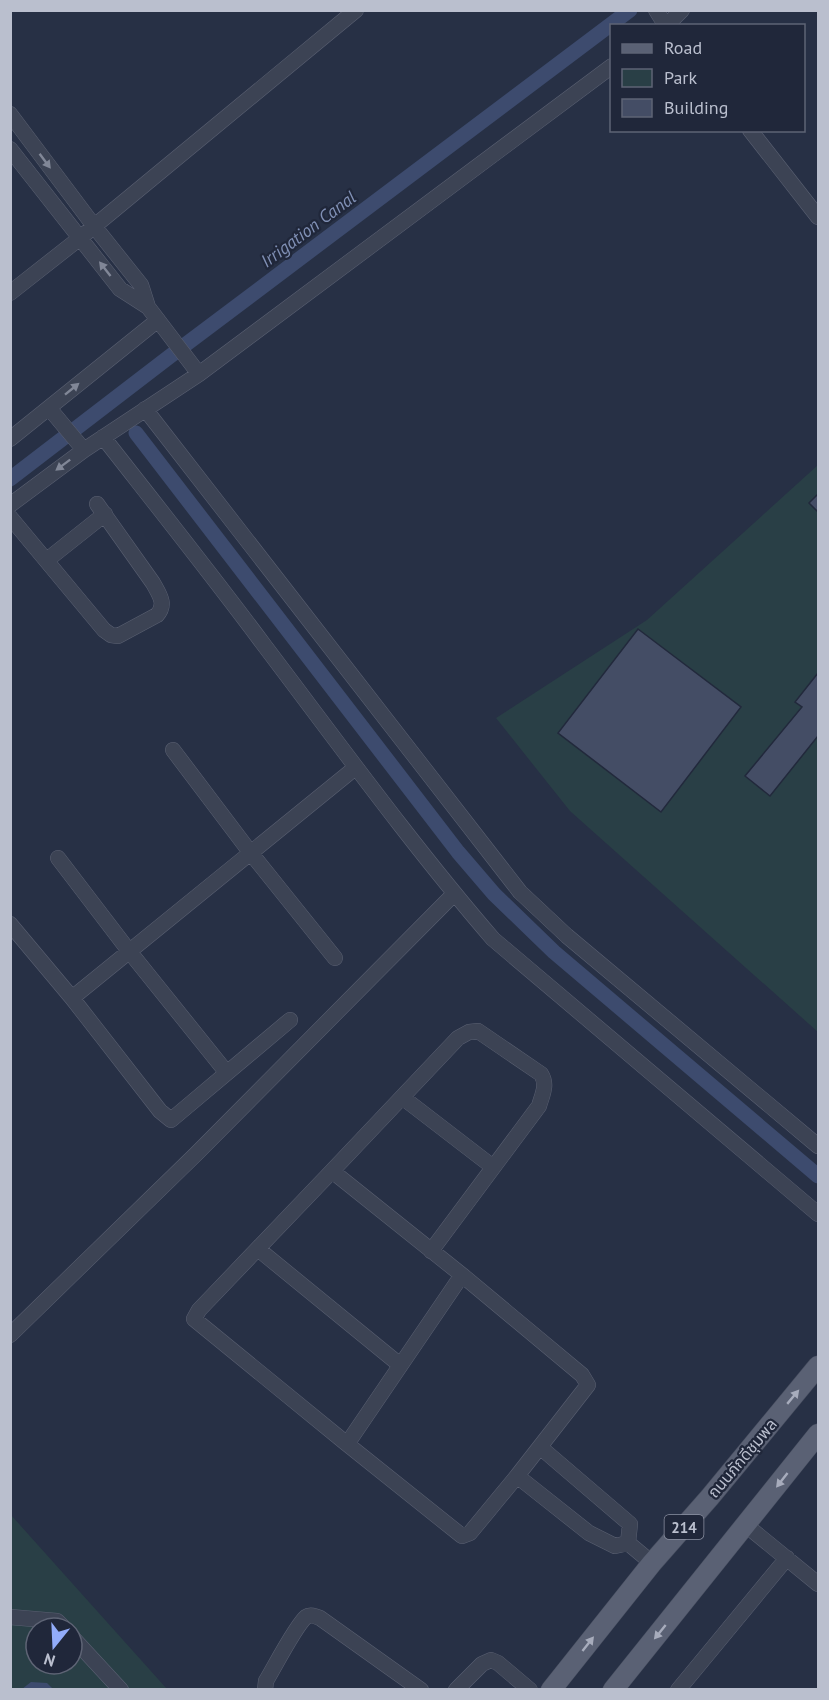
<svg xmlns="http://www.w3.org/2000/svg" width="829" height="1700" font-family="'PT Sans','Noto Sans Thai',sans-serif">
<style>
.green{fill:#293f46;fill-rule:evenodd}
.water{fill:#3d4b6e}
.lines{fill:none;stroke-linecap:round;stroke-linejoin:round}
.canal{stroke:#3d4b6e;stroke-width:15}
.building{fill:#444d65;stroke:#22293c;stroke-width:1.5}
.minor-casing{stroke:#5a6072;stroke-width:16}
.major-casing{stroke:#454c5e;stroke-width:21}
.minor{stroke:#3c4354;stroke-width:15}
.major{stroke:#5a6174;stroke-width:20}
.oneway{fill:#818797}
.oneway2{fill:#a7acbc}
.labels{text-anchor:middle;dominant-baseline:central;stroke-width:4.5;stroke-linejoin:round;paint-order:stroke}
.shield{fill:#20273a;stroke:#8c91a2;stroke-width:1.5}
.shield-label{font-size:15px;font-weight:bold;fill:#babfce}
.street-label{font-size:16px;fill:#babfce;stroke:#20273a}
.water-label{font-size:18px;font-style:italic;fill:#8090b5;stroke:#20273a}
</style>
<rect width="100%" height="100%" fill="#273045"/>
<path class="green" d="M818 465V1032L570 811 496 718 647 620Z
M11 1515 167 1689H11ZM36 1628H72V1664H36Z"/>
<path class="water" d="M31 1682 47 1683 53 1689H22Z"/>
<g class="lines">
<path class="canal" d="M136 433 458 852 494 894 554 952 818 1176
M10 479 169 357 630 10"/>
</g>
<path class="building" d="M818 494V512L809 503Z
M638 629 741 707 661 812 558 733Z
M818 673V736L770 796 745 776 802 707 795 702Z"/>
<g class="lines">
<g class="minor-casing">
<path id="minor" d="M656 10 666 26
M666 26 682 10
M10 114 94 226 141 285 148 307 199 374
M750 130 818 217
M10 149 120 289 148 307
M10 293 80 238 356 10
M49 408 84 450
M145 409 520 892 567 936 818 1146
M103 437C157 506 212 575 264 645 339 744 412 845 493 939L818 1214
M10 439 158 320
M10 505 84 450 199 374 612 66
M10 517 104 630 111 635 118 636 157 615C167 604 159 594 153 583L97 504
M47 560 105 514
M173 750 250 852 335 958
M58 858 129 951 227 1073
M10 924 72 998 355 768
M72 998 160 1111 171 1120 290 1020
M402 1097 493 1167
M332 1171 458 1038 469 1032 478 1031 541 1074C548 1085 542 1095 539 1106L431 1251
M258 1249 400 1365
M10 1335 196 1154 454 894
M347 1444 194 1319 199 1310 332 1171 462 1275
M540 1447 630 1524 628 1543
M517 1476 588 1385 582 1375 462 1275 347 1444 462 1536 470 1533 517 1476 589 1533 615 1546 628 1543 652 1563
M747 1526 818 1584
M10 1617 57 1621 64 1628
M72 1637 121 1690
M265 1690 266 1681C274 1668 296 1625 306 1617 310 1614 315 1616 320 1618L421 1690
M456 1690 482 1664 491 1660 498 1663 530 1690
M678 1690 787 1558"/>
</g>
<g class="major-casing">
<path id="major" d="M551 1690 652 1563 710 1497 818 1366
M613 1690 818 1434"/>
</g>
<use href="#minor" class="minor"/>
<use href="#major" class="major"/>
</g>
<defs><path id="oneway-solid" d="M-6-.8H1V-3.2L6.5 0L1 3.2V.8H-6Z" transform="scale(1.5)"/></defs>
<g class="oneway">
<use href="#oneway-solid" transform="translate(45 161) rotate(53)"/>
<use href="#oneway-solid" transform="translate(105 269) rotate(-128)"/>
<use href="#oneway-solid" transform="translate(72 389) rotate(-39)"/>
<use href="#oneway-solid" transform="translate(63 465) rotate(143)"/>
</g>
<g class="oneway2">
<use href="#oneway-solid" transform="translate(793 1397) rotate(-50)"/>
<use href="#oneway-solid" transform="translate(782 1480) rotate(128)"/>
<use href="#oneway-solid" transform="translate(660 1632) rotate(129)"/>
<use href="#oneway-solid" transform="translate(588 1644) rotate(-52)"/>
</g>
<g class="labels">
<rect class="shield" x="664.5" y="1515" width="39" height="24" rx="4.5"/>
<g class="shield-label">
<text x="684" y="1527">214</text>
</g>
<g class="street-label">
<text transform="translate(742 1458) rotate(-50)">ถนนภักดีชุมพล</text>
</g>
<g class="water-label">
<text transform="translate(308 229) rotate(-37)">Irrigation Canal</text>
</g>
</g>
<rect width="829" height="1700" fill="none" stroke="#babfce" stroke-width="24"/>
<rect x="610" y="24" width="195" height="108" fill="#20273a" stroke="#5e6475" stroke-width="1.5"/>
<rect x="622" y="44" width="30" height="9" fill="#5a6174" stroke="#5e6475" stroke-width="1.5"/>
<text x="664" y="54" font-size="18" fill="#babfce">Road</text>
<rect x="622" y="69" width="30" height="18" fill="#293f46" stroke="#5e6475" stroke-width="1.5"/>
<text x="664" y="84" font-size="18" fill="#babfce">Park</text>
<rect x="622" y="99" width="30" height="18" fill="#444d65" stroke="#5e6475" stroke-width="1.5"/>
<text x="664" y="114" font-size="18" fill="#babfce">Building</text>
<g transform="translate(54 1646) rotate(198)"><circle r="28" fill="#20273a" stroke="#5e6475" stroke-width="1.5"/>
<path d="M0-4.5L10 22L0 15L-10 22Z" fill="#92acfa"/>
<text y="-9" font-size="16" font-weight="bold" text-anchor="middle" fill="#babfce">N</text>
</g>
</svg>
